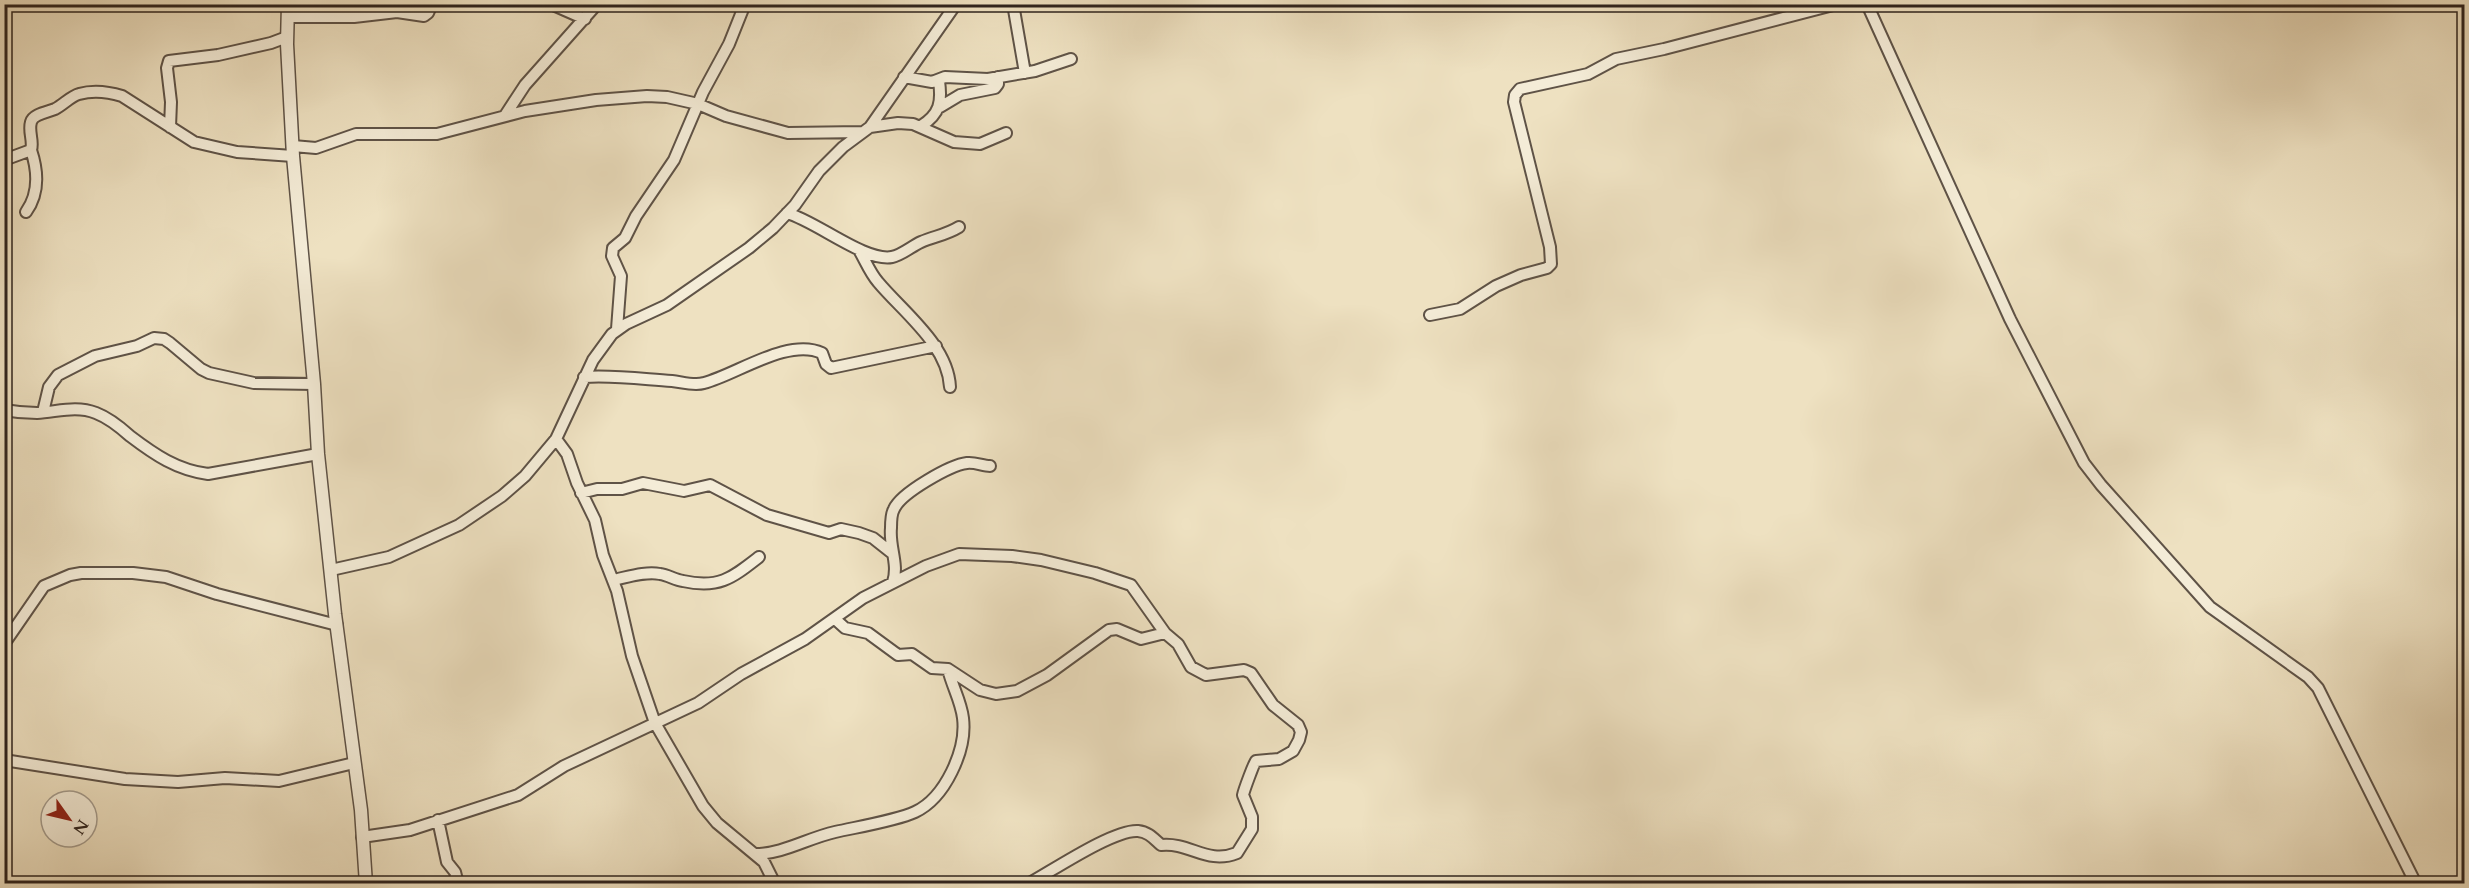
<svg xmlns="http://www.w3.org/2000/svg" width="2469" height="888" font-family="Cardo,serif">
<style>
.lines{fill:none;stroke-linecap:round;stroke-linejoin:round}
.minor-casing{stroke:#5f5347;stroke-width:14}
.tertiary-casing{stroke:#5f5347;stroke-width:15}
.minor{stroke:#f4ecd7;stroke-width:10}
.tertiary{stroke:#f4ecd7;stroke-width:12}
</style>
<rect width="100%" height="100%" fill="#eee1c1"/>
<filter id="stains"><feTurbulence type="fractalNoise" baseFrequency=".00333" numOctaves="4"/><feColorMatrix values="0 0 0 0 .2 0 0 0 0 .09 0 0 0 0 .02 0 0 0 .5 -.17"/></filter>
<radialGradient id="worn" r=".72"><stop offset=".6" stop-color="#630" stop-opacity="0"/><stop offset="1" stop-color="#630" stop-opacity=".3"/></radialGradient>
<g class="lines">
<g class="minor-casing">
<path id="minor" d="M551 4 585 19
M1013 4 1025 73
M1867 4 2010 319 2084 463 2101 485 2210 607 2308 677 2318 688 2416 884
M288 17H354L397 12 424 16 428 13 432 4
M904 77 932 82 945 77 988 79 1035 71 1071 59
M940 107 960 95 995 88 998 84V77
M506 114 525 85 597 4
M921 126C940 114 942 102 939 81
M170 127 171 102 167 68 169 61 218 55 271 43 287 37
M870 127 898 123 913 124 954 142 980 144 1006 133
M293 146 316 148 356 134H437L525 111 596 100 647 96 667 97 698 104 726 116 788 133 862 132
M4 160 31 150C34 141 28 132 31 122 33 114 48 112 55 109 63 105 71 96 79 94 93 90 109 92 122 96L194 142 237 152 293 156
M26 212C39 194 38 171 31 150
M787 213C816 221 865 262 892 257 902 255 912 246 921 242 935 236 946 235 959 227
M859 250C865 260 870 273 878 282 903 312 948 345 950 387
M1430 315 1460 309 1496 286 1521 275 1547 268 1551 264 1550 247 1514 102 1515 95 1520 89 1588 74 1616 59 1664 49 1837 4
M617 329 621 276 612 256 613 248 625 238 636 216 674 160 703 92 729 44 745 4
M584 377C614 375 642 379 672 381 682 382 694 386 704 383 736 375 788 337 822 353L826 364 831 368 936 346
M4 410C15 412 26 413 37 413 57 412 76 405 96 413 109 418 120 427 130 436 155 455 177 470 208 474L318 454
M43 412 49 387 58 375 95 356 137 346 154 338 164 339 170 343 201 369 209 373 254 383 314 384
M556 439 567 454 577 483 595 520 603 555 617 591 632 656 655 723 703 806 717 823 764 862 775 884
M581 493 597 489H622L643 483 684 491 710 485 767 515 829 533 841 529 859 533 873 538 892 553
M331 570 389 557 459 525 502 496 525 476 556 439 593 360 612 334 626 324 667 305 749 248 773 228 795 205 819 171 843 147 870 127 956 4
M613 580C628 577 646 571 660 574 668 575 675 580 683 581 719 589 732 578 759 557
M893 582C899 564 889 547 891 528 891 522 891 514 894 509 901 493 950 465 967 463 975 462 983 466 990 466
M835 619 845 628 868 633 898 655 912 654 932 668 948 669 980 690 996 694 1017 691 1047 675 1109 630 1117 629 1141 639 1165 633
M4 644 44 586 70 575 81 573H133L166 577 217 594 337 625
M4 760 125 779 178 782 225 778 279 781 354 763
M438 820 447 862 455 872 458 884
M362 837 410 830 518 795 564 766 698 703 741 674 805 639 863 598 926 566 959 554 1012 556 1041 560 1095 573 1131 585 1165 633 1178 644 1191 667 1206 675 1244 670 1251 673 1273 705 1298 725 1301 732 1299 740 1293 751 1279 759 1256 761C1254 763 1244 790 1243 795L1252 817V829L1237 853C1207 865 1190 842 1161 845 1154 839 1149 832 1138 831 1114 829 1052 871 1028 884
M755 854C783 854 808 838 835 832 857 827 895 821 915 812 945 798 967 750 963 718 961 701 952 686 948 669"/>
</g>
<g class="tertiary-casing">
<path id="tertiary" d="M288 4 287 44 293 156 314 384 318 454 335 614 361 810 366 884"/>
</g>
<use href="#minor" class="minor"/>
<use href="#tertiary" class="tertiary"/>
</g>
<rect width="2469" height="888" fill="none" stroke="#eee1c1" stroke-width="24"/>
<rect x="6" y="6" width="2457" height="876" fill="none" stroke="#2f241e" stroke-width="3"/>
<rect x="12" y="12" width="2445" height="864" fill="none" stroke="#2f241e" stroke-width="1.5"/>
<g transform="translate(69 819) rotate(124)"><circle r="28" fill="#f4ecd7" stroke="#a59c8d" stroke-width="1.5"/>
<path d="M0-4.5L10 22L0 15L-10 22Z" fill="#8f2418"/>
<text y="-9" font-size="16" font-weight="bold" text-anchor="middle" fill="#2f241e">N</text>
</g>
<rect width="100%" height="100%" filter="url(#stains)"/>
<rect width="100%" height="100%" fill="url(#worn)"/>
</svg>
